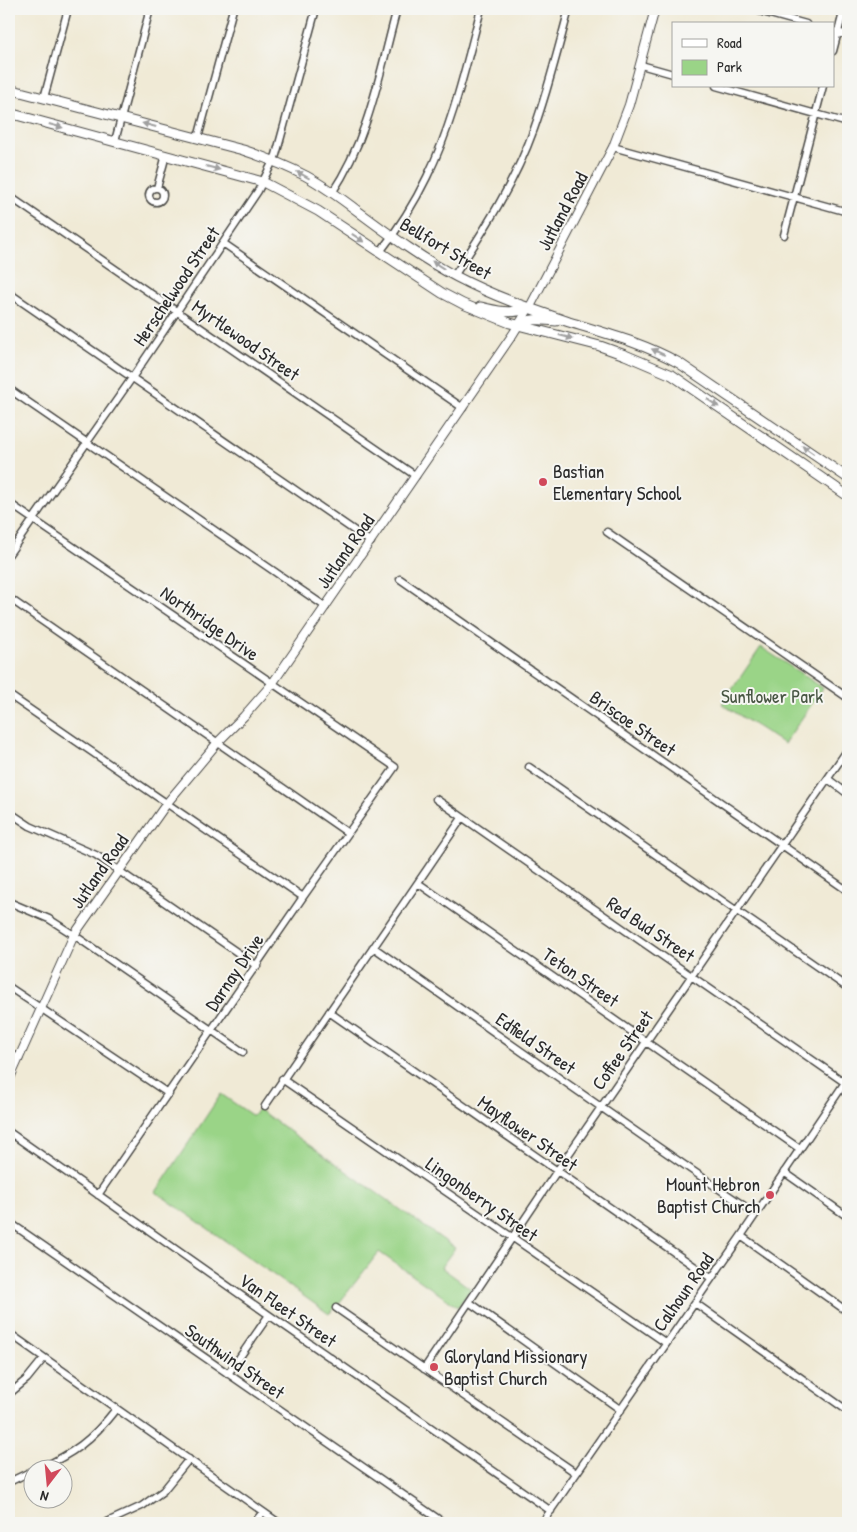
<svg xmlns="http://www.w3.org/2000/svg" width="857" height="1532" font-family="'Patrick Hand',sans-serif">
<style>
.green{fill:#9ad487;stroke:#628059}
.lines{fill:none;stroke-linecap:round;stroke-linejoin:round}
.minor-casing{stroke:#494845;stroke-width:9}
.tertiary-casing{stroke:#494845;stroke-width:10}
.secondary-casing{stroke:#494845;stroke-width:11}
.minor{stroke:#fff;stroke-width:6}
.tertiary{stroke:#fff;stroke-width:8}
.secondary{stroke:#fff;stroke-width:9}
.oneway{fill:#a0a0a0}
.poi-dot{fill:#d1495b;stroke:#f6f6f2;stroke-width:2}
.labels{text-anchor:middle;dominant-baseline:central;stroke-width:4;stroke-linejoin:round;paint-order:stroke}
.street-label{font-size:19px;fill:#2b2b2b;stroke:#f6f6f2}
.poi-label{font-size:19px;fill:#2b2b2b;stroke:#f6f6f2;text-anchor:start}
.park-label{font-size:19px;fill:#475542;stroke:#f6f6f2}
</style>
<rect width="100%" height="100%" fill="#f6f6f2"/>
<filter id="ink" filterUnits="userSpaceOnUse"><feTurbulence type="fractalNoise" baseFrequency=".02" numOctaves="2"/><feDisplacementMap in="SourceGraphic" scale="10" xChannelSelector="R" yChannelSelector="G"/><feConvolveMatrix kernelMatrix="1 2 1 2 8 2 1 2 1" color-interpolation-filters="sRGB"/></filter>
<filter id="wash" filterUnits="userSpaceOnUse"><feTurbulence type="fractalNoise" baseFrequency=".0096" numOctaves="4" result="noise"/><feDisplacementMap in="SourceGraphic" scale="20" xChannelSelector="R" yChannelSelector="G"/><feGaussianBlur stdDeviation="1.12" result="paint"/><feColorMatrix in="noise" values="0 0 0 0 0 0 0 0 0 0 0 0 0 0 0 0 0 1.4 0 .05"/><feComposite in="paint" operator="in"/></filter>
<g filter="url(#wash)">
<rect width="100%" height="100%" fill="#f0ead6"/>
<path class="green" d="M761 647 823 688 784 744 722 704Z
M221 1094 253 1116 258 1109 455 1248 441 1267 471 1289 458 1307 379 1252 336 1307 329 1314 156 1192Z"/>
</g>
<g filter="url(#ink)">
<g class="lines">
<g class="minor-casing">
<path id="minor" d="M752 9 806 24
M833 31 848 35
M833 51 844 9
M641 65 673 74
M716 86 848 123
M44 98 68 9
M198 138 233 9
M115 141 150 9
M613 147 848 212
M149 195a7 7 0 1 1 14 0a7 7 0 1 1-14 0Z
M157 188 166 155
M332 193C369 138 380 71 397 9
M9 196 416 476
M784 235 823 86
M223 243 463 408
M380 252C398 229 414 204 427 177 453 124 466 65 481 9
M454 276C485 229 515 182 534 129 548 90 558 49 569 9
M9 293 371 542
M9 389 326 607
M9 503 395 767 303 897 98 1195
M607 532 848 698
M9 554 132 378 258 191 276 155 316 9
M400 579 848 891
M9 598 348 833
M9 695 303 897
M529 767 848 988
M828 779 848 794
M436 799 847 1084
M9 812 30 826 96 855 257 966
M418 883 800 1149
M9 902 49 919 74 935 243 1052
M373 947C500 1036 627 1127 756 1214
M9 987 169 1094
M329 1012 711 1278
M9 1052 19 1059
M282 1079 666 1343
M265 1106 462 818
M9 1132 269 1315 551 1511
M784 1172 848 1217
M9 1222 444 1523
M741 1236 848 1312
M469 1302 621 1410
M695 1303 848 1411
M336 1308 576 1473
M9 1333 279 1523
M424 1369 557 1171 848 749
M228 1374 269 1315
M9 1394 27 1379 44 1358
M37 1470C74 1453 91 1441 116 1409
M9 1482 32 1471
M105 1523 142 1506 163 1491 189 1459
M254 1523 263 1512
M542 1523 741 1236 848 1078"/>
</g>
<g class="tertiary-casing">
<path id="tertiary" d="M9 1080 74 935 167 803 218 742 244 716 272 684 513 334 532 303 613 147 629 105 655 9"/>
</g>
<g class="secondary-casing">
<path id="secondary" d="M9 89 243 150C264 157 285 165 306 176 324 186 342 199 359 212 390 235 422 259 457 277 493 296 531 309 569 322 608 334 643 343 679 363L848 478
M9 113 263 182 318 211 442 293 463 304 510 323 600 346 625 355 672 375 848 496
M480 307C499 311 511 315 529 308
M519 325C530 317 544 320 556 321"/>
</g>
<use href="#minor" class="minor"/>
<use href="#tertiary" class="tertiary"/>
<use href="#secondary" class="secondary"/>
</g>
<defs><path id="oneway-solid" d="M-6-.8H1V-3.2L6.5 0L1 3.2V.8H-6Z" transform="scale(1.25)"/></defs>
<g class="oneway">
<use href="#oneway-solid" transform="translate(149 125) rotate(-165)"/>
<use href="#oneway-solid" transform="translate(56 126) rotate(15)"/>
<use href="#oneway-solid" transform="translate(213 168) rotate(15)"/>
<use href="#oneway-solid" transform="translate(303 175) rotate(-152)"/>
<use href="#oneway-solid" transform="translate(358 238) rotate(34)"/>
<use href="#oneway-solid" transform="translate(438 265) rotate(-147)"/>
<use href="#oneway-solid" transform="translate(566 337) rotate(15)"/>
<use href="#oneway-solid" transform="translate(658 352) rotate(-155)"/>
<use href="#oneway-solid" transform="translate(713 403) rotate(34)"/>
<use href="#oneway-solid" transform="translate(808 450) rotate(-145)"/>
</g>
</g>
<g class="poi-dot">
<circle cx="543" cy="482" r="5"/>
<circle cx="770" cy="1195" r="5"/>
<circle cx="434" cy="1367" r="5"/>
</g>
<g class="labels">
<g class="street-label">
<text transform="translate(562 211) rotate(-62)">Jutland Road</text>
<text transform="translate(446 248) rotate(31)">Bellfort Street</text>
<text transform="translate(176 286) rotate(-56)">Herschelwood Street</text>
<text transform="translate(246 340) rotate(35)">Myrtlewood Street</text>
<text transform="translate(345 551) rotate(-55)">Jutland Road</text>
<text transform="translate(210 623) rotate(35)">Northridge Drive</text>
<text transform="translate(633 723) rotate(35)">Briscoe Street</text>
<text transform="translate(99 871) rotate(-55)">Jutland Road</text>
<text transform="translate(651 929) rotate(34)">Red Bud Street</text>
<text transform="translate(234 972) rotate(-56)">Darnay Drive</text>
<text transform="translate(581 977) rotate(35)">Teton Street</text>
<text transform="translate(536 1043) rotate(35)">Edfield Street</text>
<text transform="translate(622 1050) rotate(-55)">Coffee Street</text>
<text transform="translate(528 1133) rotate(35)">Mayflower Street</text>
<text transform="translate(482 1199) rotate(35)">Lingonberry Street</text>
<text transform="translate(683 1292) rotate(-55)">Calhoun Road</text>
<text transform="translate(288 1310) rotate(35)">Van Fleet Street</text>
<text transform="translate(235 1361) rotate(35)">Southwind Street</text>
</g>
<g class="poi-label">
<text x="553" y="471">Bastian<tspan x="553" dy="22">Elementary School</tspan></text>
<text x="760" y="1184" text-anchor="end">Mount Hebron<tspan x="760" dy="22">Baptist Church</tspan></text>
<text x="444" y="1356">Gloryland Missionary<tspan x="444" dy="22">Baptist Church</tspan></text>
</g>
<g class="park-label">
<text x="772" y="696">Sunflower Park</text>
</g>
</g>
<rect width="857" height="1532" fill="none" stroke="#f6f6f2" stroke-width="30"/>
<rect x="672" y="22" width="162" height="65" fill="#f6f6f2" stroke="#a5a5a2"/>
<rect x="682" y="39" width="25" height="8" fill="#ffffff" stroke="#a5a5a2"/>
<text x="717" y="48" font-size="15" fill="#2b2b2b">Road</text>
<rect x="682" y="60" width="25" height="15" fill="#9ad487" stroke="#a5a5a2"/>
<text x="717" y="72" font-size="15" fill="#2b2b2b">Park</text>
<g transform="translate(48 1484) rotate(196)"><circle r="24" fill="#f6f6f2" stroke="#a5a5a2"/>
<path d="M0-4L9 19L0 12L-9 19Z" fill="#d1495b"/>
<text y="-8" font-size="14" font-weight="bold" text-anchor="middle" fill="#2b2b2b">N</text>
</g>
</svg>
